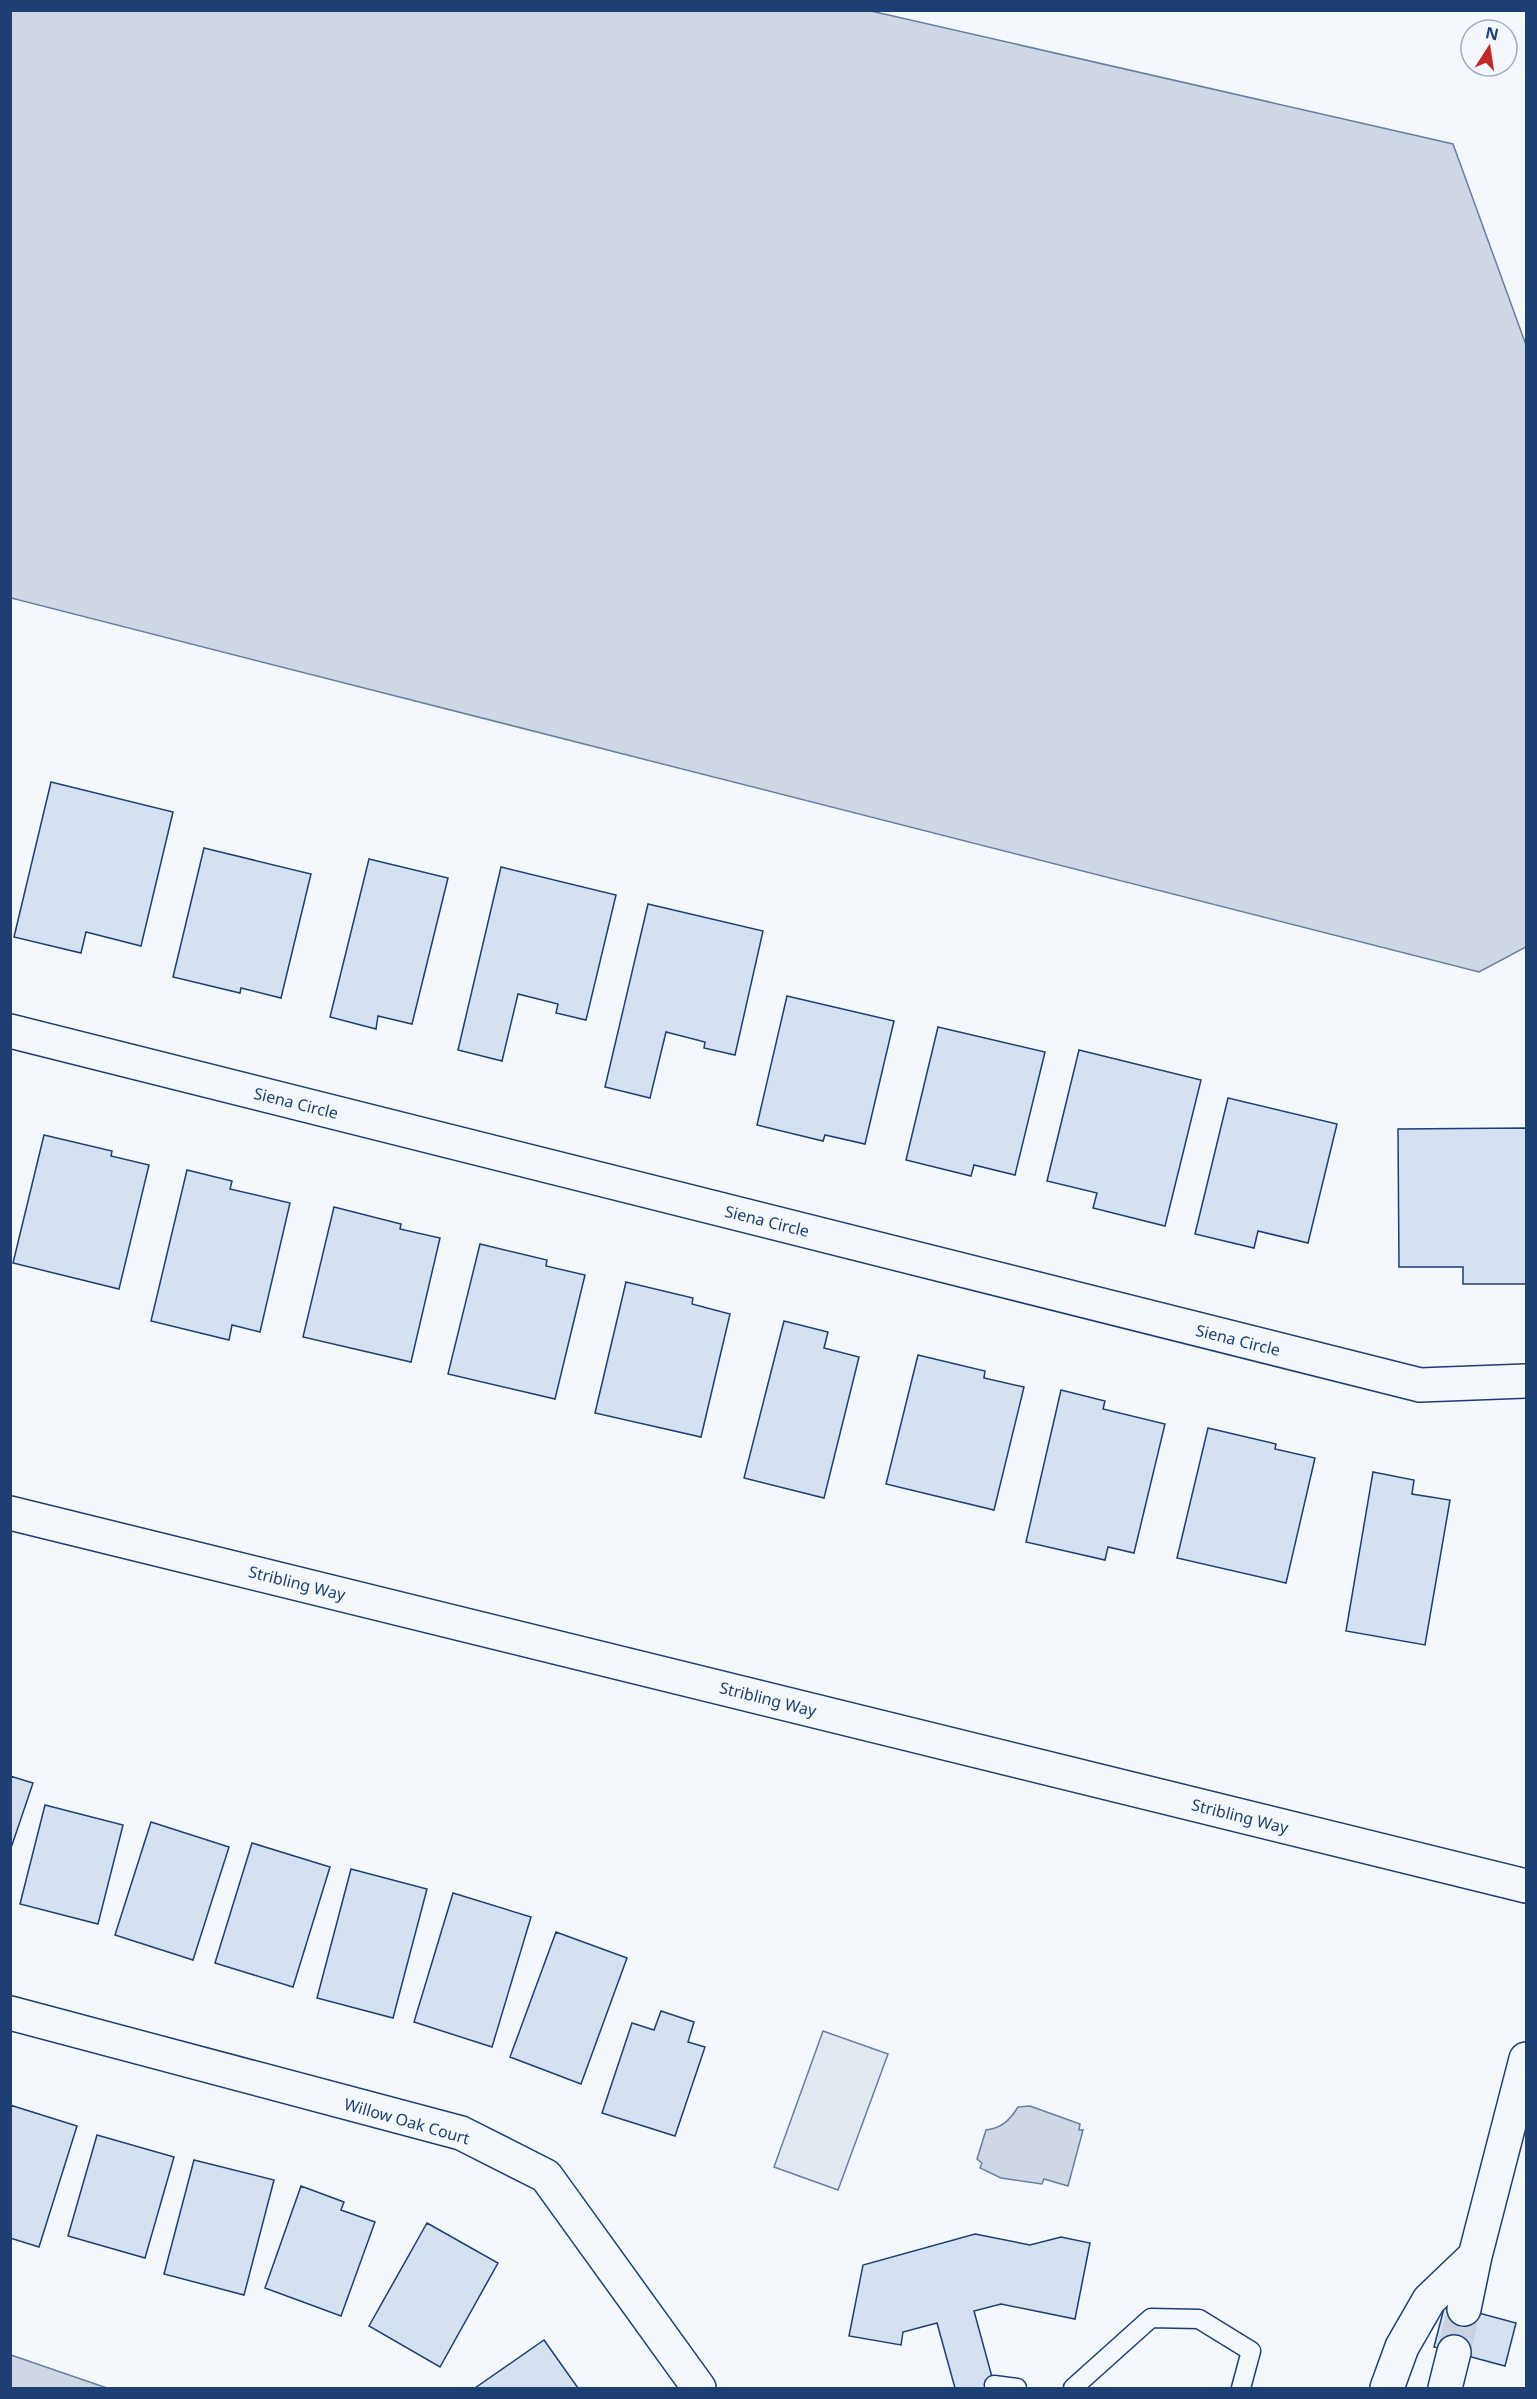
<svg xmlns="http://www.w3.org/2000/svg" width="1537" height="2399" font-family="'Noto Sans',sans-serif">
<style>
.green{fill:#e3e9f0;stroke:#687fa3;stroke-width:1.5}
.water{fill:#cfd7e4;stroke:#687fa3;stroke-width:1.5}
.building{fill:#d5e0f0;stroke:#1d3f73;stroke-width:1.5}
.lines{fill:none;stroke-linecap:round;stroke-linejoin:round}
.street-tunnel{stroke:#c9d2e0;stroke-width:33;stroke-dasharray:33 16;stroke-linecap:butt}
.lane-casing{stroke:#1d3f73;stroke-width:21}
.street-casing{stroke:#1d3f73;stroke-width:36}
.secondary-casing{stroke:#1d3f73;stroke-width:36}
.lane{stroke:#f4f7fb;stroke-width:18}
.street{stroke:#f4f7fb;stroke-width:33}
.secondary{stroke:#f4f7fb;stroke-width:33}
.labels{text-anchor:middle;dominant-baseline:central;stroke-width:4.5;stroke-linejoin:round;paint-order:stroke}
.street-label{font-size:16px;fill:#1d3f73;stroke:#f4f7fb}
</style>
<rect width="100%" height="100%" fill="#f4f7fb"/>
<path class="green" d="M823 2031 888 2054 838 2190 774 2167Z"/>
<path class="water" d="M11 11H871L1453 144 1526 345V947L1479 972 11 598Z
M1030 2106 1080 2124 1079 2130H1083L1068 2186 1044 2179 1042 2184 1001 2178 980 2168 982 2163 977 2159 986 2130C1002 2128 1010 2120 1018 2107Z
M10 2355H11L107 2388H11Z"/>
<path class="building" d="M51 782 173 812 141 946 86 932 81 953 14 937Z
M204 848 311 874 281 998 241 988 240 993 173 977Z
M369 859 448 878 412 1024 378 1016 376 1029 330 1017Z
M501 867 616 895 586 1020 556 1013 558 1004 518 994 502 1061 458 1050Z
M648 904 763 931 735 1055 704 1048 705 1042 666 1032 650 1098 605 1087Z
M787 996 894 1021 865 1144 825 1135 823 1141 757 1125Z
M938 1027 1045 1052 1015 1175 974 1165 971 1176 906 1160Z
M1079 1050 1201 1080 1165 1226 1093 1208 1097 1193 1047 1181Z
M1228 1098 1337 1124 1308 1243 1258 1231 1254 1248 1195 1234Z
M1526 1128V1284H1463V1267H1399L1398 1129Z
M44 1135 112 1151 111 1156 149 1165 119 1289 13 1263Z
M187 1170 232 1181 230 1189 290 1203 260 1332 232 1325 229 1340 151 1321Z
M334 1207 401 1224 400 1229 440 1238 411 1362 303 1337Z
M480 1244 547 1260 546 1266 585 1275 555 1399 448 1374Z
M626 1282 693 1298 692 1304 730 1314 701 1437 595 1413Z
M784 1321 828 1332 824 1348 859 1357 824 1498 744 1478Z
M918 1355 985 1371 984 1378 1024 1387 994 1510 886 1484Z
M1061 1390 1105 1401 1103 1409 1165 1424 1134 1553 1108 1547 1105 1560 1026 1542Z
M1208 1428 1276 1444 1275 1449 1315 1458 1286 1583 1177 1558Z
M1373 1472 1414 1480 1412 1494 1450 1500 1425 1645 1346 1631Z
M10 1776 33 1783 10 1851Z
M45 1805 123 1825 98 1924 20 1904Z
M151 1822 229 1847 193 1960 115 1935Z
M252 1843 330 1867 293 1987 215 1963Z
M351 1869 427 1889 393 2018 317 1998Z
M453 1893 531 1917 492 2047 414 2022Z
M556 1932 627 1958 581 2084 510 2057Z
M661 2011 694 2022 688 2042 705 2047 675 2136 602 2113 632 2023 654 2030Z
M10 2105 77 2126 39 2247 10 2238Z
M97 2135 174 2157 145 2258 68 2236Z
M194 2160 274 2180 244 2295 164 2274Z
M301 2186 344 2202 341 2210 375 2222 341 2316 265 2288Z
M427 2223 498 2263 440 2367 369 2326Z
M975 2234 1030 2245 1061 2237 1090 2243 1075 2319 1001 2304 974 2311 995 2388H955L937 2323 903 2332 901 2345 849 2336 863 2265Z
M1445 2304 1516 2323 1505 2366 1434 2347Z
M544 2340 578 2388H475Z"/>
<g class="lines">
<path class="street-tunnel" d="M1454 2352 1464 2309"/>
<g class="lane-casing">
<path id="lane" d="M994 2385 1017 2388
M1073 2388 1151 2318 1199 2319 1251 2351 1241 2388"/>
</g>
<g class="street-casing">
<path id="street" d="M10 1031 1420 1385 1526 1381
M10 2013 461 2133 546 2176 699 2388
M1464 2309 1475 2256 1526 2059
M1387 2388 1402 2347 1429 2300 1475 2256
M1445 2388 1454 2352"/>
</g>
<g class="secondary-casing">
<path id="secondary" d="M10 1513 1526 1886"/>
</g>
<use href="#lane" class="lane"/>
<use href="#street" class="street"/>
<use href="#secondary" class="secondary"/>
</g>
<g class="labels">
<g class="street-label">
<text transform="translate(296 1103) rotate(14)">Siena Circle</text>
<text transform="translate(767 1221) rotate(14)">Siena Circle</text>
<text transform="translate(1238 1340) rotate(14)">Siena Circle</text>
<text transform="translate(297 1583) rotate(14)">Stribling Way</text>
<text transform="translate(768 1699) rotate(14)">Stribling Way</text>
<text transform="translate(1240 1816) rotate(14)">Stribling Way</text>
<text transform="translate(407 2121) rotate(16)">Willow Oak Court</text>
</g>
</g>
<rect width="1537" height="2399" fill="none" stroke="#1d3f73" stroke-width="24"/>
<g transform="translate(1489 48) rotate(12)"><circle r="28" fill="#f4f7fb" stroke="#9eadc5" stroke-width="1.5"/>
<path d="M0-4.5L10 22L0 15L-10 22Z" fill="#c62828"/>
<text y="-9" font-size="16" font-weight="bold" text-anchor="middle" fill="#1d3f73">N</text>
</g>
</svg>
